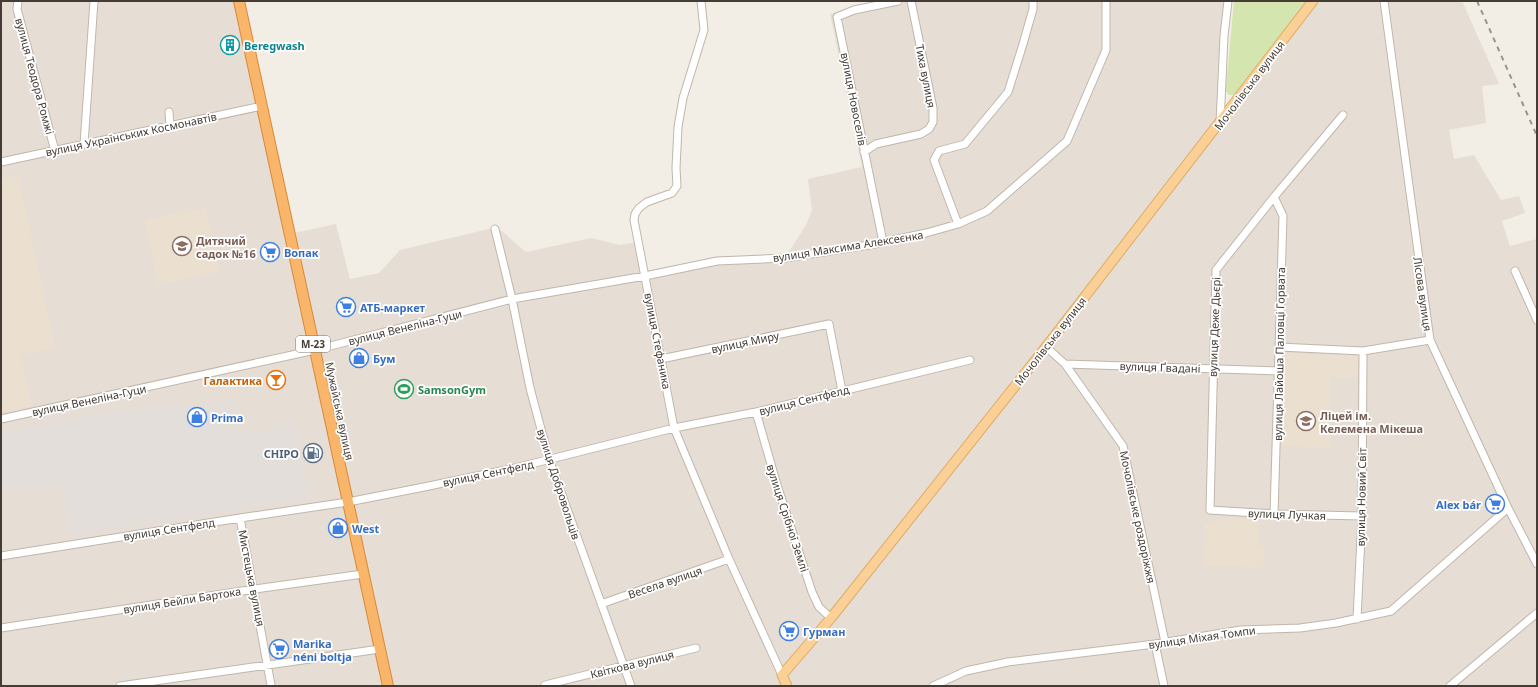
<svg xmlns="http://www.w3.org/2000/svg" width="1538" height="687" font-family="'Noto Sans',sans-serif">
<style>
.residential{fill:#e6ded4}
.industrial{fill:#e4deda}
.education{fill:#ebe0d0}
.green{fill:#d4e5af}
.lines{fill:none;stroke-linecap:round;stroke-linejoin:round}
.minor-casing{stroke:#c0b6ab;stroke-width:9}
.major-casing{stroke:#dfab66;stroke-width:11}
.highway-casing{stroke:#d8883a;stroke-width:12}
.minor{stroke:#fff;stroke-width:7}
.major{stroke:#fbd096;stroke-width:9}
.highway{stroke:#f9b66a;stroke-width:10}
.rail{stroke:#959595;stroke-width:2;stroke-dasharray:5 5;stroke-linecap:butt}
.labels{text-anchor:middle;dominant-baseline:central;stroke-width:3.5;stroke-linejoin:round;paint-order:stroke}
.shield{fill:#fff;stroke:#7c7672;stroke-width:1}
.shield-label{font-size:10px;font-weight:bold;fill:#443c35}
.culture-label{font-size:11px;font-weight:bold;fill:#0d838f;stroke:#fff;text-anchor:start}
.street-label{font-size:11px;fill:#443c35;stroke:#fff}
.education-label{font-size:11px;font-weight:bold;fill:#785e54;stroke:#fff;text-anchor:start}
.shop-label{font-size:11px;font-weight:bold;fill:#366cbe;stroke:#fff;text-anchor:start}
.food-label{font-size:11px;font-weight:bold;fill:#c56008;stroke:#fff;text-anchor:end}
.leisure-label{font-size:11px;font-weight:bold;fill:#27864d;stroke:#fff;text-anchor:start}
.service-label{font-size:11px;font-weight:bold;fill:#4e5e75;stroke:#fff;text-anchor:end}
</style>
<rect width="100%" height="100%" fill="#f2ede5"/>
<path class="residential" d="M1 1H238L290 234 336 224 350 279 379 273 400 250 497 227 526 252 591 238 619 245 638 242 645 276 717 261 785 258 806 225 812 210 808 179 862 167 830 14 876 1H1228L1220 123 1313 1H1462L1499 84 1482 86 1486 123 1449 130 1454 159 1474 155 1501 200 1519 196 1525 213 1502 221 1510 246 1537 239V686H1Z"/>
<path class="industrial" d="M233 400 239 433 295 425 310 498 71 535 62 485 1 493V432L166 402 170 408Z"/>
<path class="education" d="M18 176 55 347 21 355 32 406 1 413V179Z
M206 208 219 272 158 284 145 220Z
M1284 353 1359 356 1358 378 1330 377V448L1281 446Z
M1222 518 1259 519 1258 546H1264L1263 567 1204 566 1205 530 1203 525Z"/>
<path class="green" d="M1234 1H1308L1235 95H1229L1226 91V87Z"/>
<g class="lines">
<g class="minor-casing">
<path id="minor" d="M18 1 17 9 55 151
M701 1 704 30 683 98 678 127 676 168 677 186 672 193 647 202 639 208 635 214 634 220 674 428 729 559 782 675
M1384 1 1430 340 1508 508 1537 564
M169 112 170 126
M1343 115 1274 197 1216 270 1210 510 1274 514 1362 516
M1220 123 1224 36 1228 1
M84 144 94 1
M864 152 876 144 921 134 929 129 933 122V108L911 1
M1 162 262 106
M1274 197 1283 216 1274 514
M958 224 934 160 939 151 965 144 1008 92 1023 44 1033 9V1
M495 229 512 299 530 388 549 459 631 686
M883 242 837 17 854 10 898 1
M1515 271 1537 320
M1046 347 1065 364 1123 446 1165 642
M1279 347 1363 351 1430 340
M661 359 829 324 842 391
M1065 364 1279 371
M756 412 777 485 812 592 819 607 831 618
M1 419 315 350 512 299 645 276 717 261 785 258 875 244 926 233 958 224 987 211 1067 141 1106 50V1
M240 518 271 685
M1 556 240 518 348 502 424 487 515 468 674 428 756 412 970 360
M601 604 729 559
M1357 619 1362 516 1363 351
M1 628 255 589 363 574
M1155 644 1164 686
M545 685 696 648
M120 686 380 649
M933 686 966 671 1008 662 1155 644 1241 630 1300 628 1336 623 1391 611 1508 508
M1450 686 1537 613"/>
</g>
<g class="major-casing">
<path id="major" d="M787 686 782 675 831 618 1046 347 1313 1"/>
</g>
<g class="highway-casing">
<path id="highway" d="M239 1 388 686"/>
</g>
<use href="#minor" class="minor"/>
<use href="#major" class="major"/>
<use href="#highway" class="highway"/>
<path class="rail" d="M1477 1 1537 136"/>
</g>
<defs>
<g id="building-ring" transform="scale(1)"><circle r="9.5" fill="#fff" stroke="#0f9aa8" stroke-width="1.5"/><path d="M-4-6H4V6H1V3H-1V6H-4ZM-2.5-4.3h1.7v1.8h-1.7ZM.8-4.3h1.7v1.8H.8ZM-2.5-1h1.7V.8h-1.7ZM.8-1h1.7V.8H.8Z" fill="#0f9aa8"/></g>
<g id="school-ring" transform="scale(1)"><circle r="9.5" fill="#fff" stroke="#8d6e63" stroke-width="1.5"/><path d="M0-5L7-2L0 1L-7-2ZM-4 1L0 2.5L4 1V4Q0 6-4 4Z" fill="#8d6e63"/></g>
<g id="supermarket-ring" transform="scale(1)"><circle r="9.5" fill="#fff" stroke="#3f7fe0" stroke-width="1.5"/><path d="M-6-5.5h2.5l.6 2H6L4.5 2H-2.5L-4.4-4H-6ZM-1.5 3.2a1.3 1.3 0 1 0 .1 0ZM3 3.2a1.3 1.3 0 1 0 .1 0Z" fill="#3f7fe0"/></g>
<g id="shop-ring" transform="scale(1)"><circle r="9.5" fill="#fff" stroke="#3f7fe0" stroke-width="1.5"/><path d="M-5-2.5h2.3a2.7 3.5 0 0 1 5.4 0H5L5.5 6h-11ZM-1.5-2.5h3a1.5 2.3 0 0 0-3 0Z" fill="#3f7fe0"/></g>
<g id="bar-ring" transform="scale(1)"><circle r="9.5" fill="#fff" stroke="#e8710a" stroke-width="1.5"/><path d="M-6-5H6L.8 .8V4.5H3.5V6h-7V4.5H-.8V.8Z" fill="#e8710a"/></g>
<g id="stadium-ring" transform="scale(1)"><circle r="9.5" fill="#fff" stroke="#2e9e5b" stroke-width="1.5"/><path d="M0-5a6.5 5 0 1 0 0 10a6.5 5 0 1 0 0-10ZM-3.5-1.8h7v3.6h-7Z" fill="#2e9e5b"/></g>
<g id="fuel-ring" transform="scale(1)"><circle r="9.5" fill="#fff" stroke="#5c6f8a" stroke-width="1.5"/><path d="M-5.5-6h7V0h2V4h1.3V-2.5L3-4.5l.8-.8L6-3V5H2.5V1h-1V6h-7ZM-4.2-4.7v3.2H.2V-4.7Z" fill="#5c6f8a"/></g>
</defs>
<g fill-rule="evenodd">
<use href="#building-ring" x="230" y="45"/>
<use href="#school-ring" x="182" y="246"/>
<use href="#supermarket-ring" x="270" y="252"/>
<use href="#supermarket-ring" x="346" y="307"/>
<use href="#shop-ring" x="359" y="358"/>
<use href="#bar-ring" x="276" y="380"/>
<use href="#stadium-ring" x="404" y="389"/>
<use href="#shop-ring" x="197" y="417"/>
<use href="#school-ring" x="1306" y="421"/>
<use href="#fuel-ring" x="313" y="453"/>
<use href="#supermarket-ring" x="1495" y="504"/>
<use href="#shop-ring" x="338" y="528"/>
<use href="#supermarket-ring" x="789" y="631"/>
<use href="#supermarket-ring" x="279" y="649"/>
</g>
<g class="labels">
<rect class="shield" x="296" y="336" width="34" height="16" rx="3"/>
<g class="shield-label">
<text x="313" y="344">М-23</text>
</g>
<g class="culture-label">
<text x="244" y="45">Beregwash</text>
</g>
<g class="street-label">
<text transform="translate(35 76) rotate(75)">вулиця Теодора Ромжі</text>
<text transform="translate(926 76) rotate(79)">Тиха вулиця</text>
<text transform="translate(1249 85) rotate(-53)">Мочолівська вулиця</text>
<text transform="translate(854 99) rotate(79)">вулиця Новоселів</text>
<text transform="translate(131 134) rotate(-12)">вулиця Українських Космонавтів</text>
<text transform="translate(848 246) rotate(-9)">вулиця Максима Алексеєнка</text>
<text transform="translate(1423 294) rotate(82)">Лісова вулиця</text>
<text transform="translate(405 327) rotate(-14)">вулиця Венеліна-Гуци</text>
<text transform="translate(1214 327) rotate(-88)">вулиця Деже Дьєрі</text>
<text transform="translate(658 341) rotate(79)">вулиця Стефаника</text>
<text transform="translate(1050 341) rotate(-52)">Мочолівська вулиця</text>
<text transform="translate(745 342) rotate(-12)">вулиця Миру</text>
<text transform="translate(1279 354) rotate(-89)">вулиця Лайоша Паловці Горвата</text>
<text transform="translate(1160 367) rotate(2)">вулиця Ґвадані</text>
<text transform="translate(89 400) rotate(-12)">вулиця Венеліна-Гуци</text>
<text transform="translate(804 400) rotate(-14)">вулиця Сентфелд</text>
<text transform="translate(340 411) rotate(78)">Мужайська вулиця</text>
<text transform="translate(488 473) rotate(-12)">вулиця Сентфелд</text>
<text transform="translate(559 484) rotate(72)">вулиця Добровольців</text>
<text transform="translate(1361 497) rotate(-89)">вулиця Новий Світ</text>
<text transform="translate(1287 514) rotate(2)">вулиця Лучкая</text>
<text transform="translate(1138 517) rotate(78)">Мочолівське роздоріжжя</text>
<text transform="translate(788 518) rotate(72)">вулиця Срібної Землі</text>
<text transform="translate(169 529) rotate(-9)">вулиця Сентфелд</text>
<text transform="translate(252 578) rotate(79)">Мистецька вулиця</text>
<text transform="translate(665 582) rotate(-19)">Весела вулиця</text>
<text transform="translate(182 600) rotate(-9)">вулиця Бейли Бартока</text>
<text transform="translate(1202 637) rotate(-8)">вулиця Міхая Томпи</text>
<text transform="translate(632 664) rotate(-14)">Квіткова вулиця</text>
</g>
<g class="education-label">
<text x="196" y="240">Дитячий<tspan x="196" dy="13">садок №16</tspan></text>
<text x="1320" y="415">Ліцей ім.<tspan x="1320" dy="13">Келемена Мікеша</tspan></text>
</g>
<g class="shop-label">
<text x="284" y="252">Вопак</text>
<text x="360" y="307">АТБ-маркет</text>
<text x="373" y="358">Бум</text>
<text x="211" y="417">Prima</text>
<text x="1481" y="504" text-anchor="end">Alex bár</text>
<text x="352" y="528">West</text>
<text x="803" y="631">Гурман</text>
<text x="293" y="643">Marika<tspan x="293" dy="13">néni boltja</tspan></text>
</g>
<g class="food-label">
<text x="262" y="380">Галактика</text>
</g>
<g class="leisure-label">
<text x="418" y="389">SamsonGym</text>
</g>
<g class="service-label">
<text x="299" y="453">CHIPO</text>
</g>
</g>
<rect width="1538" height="687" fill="none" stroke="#443c35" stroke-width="4"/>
</svg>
